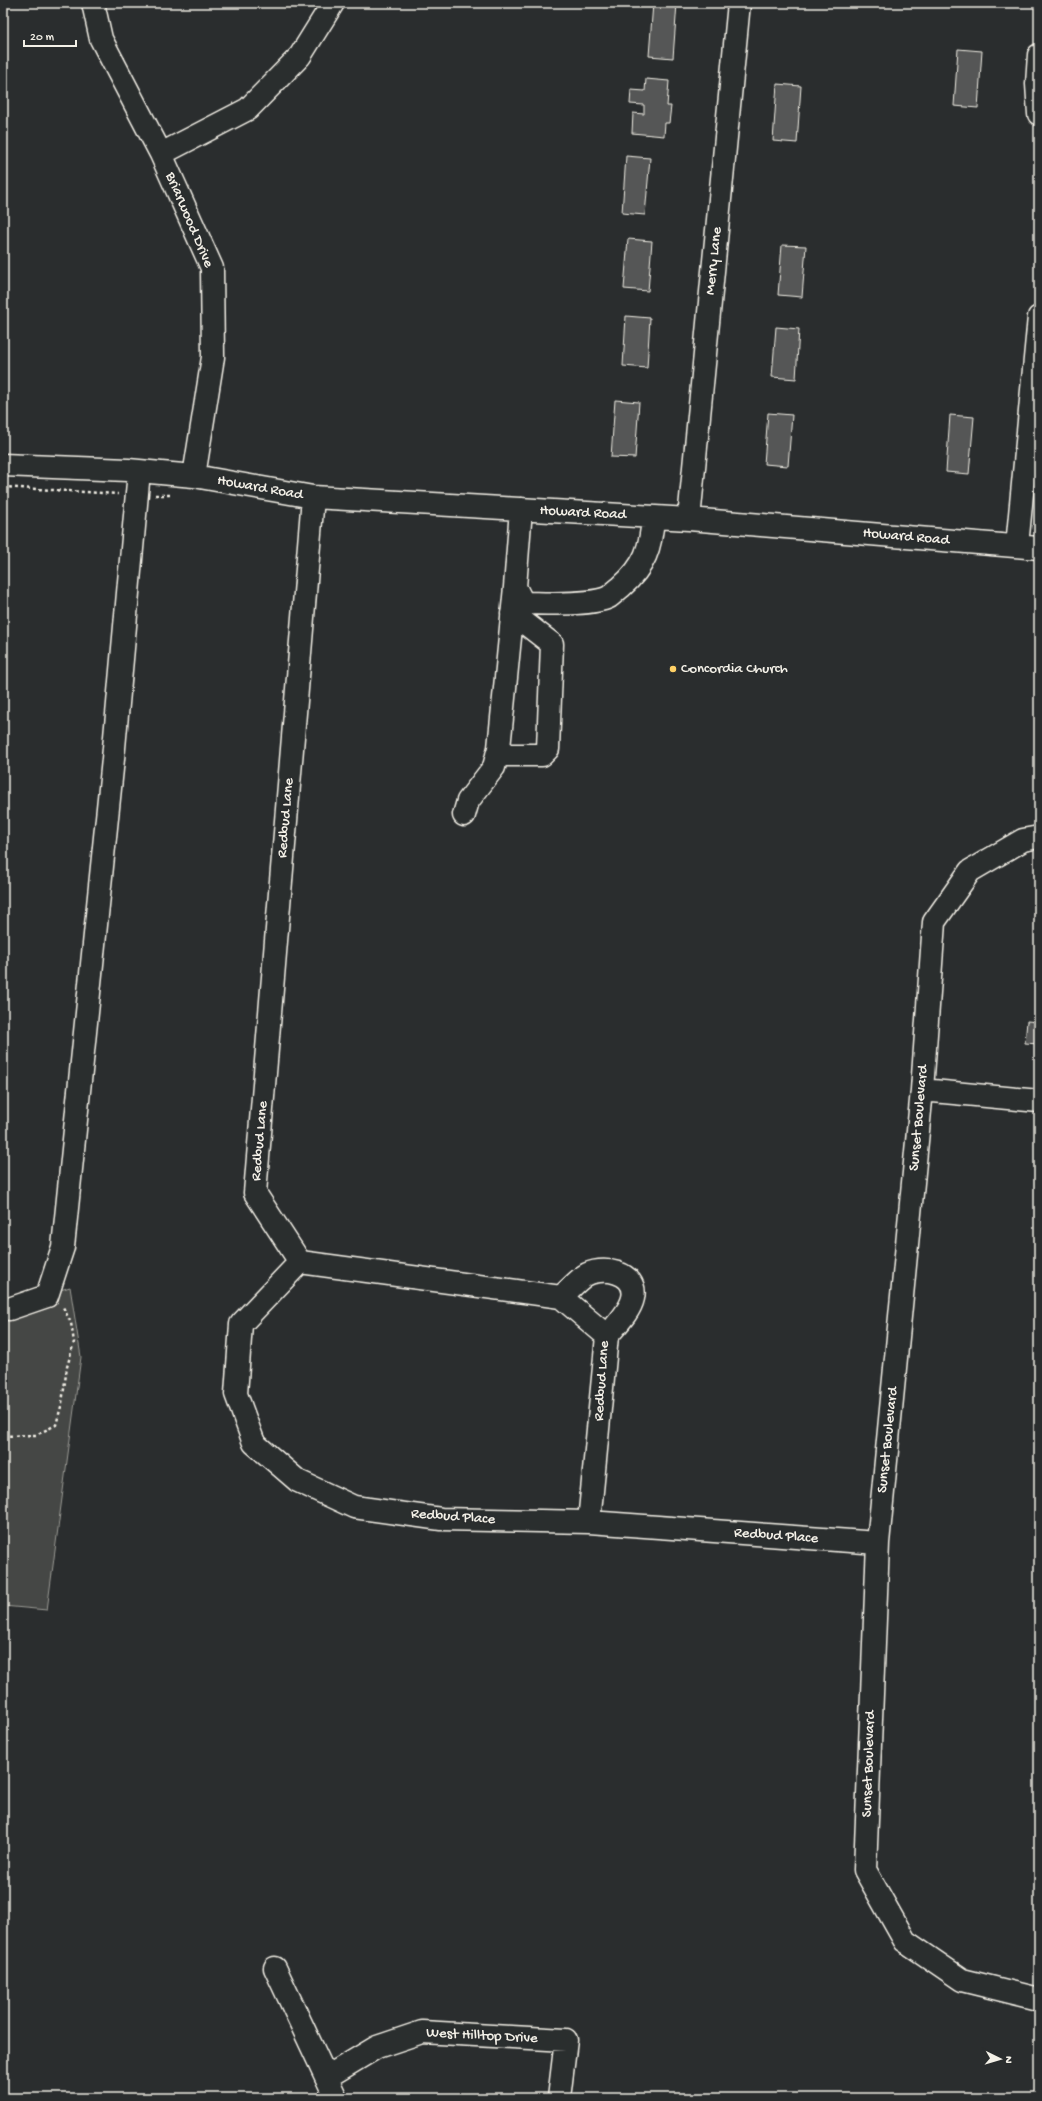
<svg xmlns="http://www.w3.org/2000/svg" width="1042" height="2101" font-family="'Gochi Hand',sans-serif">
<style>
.green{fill:#444645;stroke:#9c9c96}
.building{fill:#555756;stroke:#f4f1e8}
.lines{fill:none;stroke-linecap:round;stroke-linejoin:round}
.minor-casing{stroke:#f4f1e8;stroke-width:25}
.path{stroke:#f4f1e8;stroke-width:2.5;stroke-dasharray:3 3;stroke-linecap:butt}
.minor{stroke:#2a2d2e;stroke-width:22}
.poi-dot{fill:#ffd166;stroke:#2a2d2e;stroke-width:1.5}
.labels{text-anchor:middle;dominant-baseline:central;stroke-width:3.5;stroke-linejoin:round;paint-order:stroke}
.street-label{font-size:15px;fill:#f4f1e8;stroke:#2a2d2e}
.poi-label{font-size:15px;fill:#f4f1e8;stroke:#2a2d2e;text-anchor:start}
</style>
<rect width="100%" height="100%" fill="#2a2d2e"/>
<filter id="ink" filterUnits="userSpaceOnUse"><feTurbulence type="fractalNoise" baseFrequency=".025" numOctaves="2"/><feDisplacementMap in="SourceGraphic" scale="8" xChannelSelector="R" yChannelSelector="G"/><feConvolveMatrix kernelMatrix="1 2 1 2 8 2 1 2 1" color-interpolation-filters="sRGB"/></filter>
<g filter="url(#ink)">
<path class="green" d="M70 1287 81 1357 47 1610 3 1606V1308Z"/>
<path class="building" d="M653 3H677L673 58 649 56Z
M958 49 982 51 978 108 954 106Z
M646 79 669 81 667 106H671L669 123H665L664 136 632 133 633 113 644 114V105L630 104 631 90 645 91Z
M777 84 801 86 797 143 773 141Z
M626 156 650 158 645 215 622 213Z
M628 239 652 241 648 291 624 289Z
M782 245 806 246 802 297 778 295Z
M626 316 650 318 647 368 623 366Z
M776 327 799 329 796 379 772 377Z
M615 400 639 402 635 458 611 457Z
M768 413 792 415 788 466 764 464Z
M950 415 974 417 969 474 946 472Z
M1027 1021 1039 1022V1044L1025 1043Z"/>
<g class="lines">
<g class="minor-casing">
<path id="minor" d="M93 3 101 39 161 154 212 268 213 357 194 476
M1039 55 1037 84 1039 114
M161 154 248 109 300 56 333 3
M3 465 128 470 194 476 313 497 689 519 1039 548
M313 497 255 1193 300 1262 561 1297 607 1336 589 1522
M521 509 515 587 523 603C544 603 591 606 609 597 613 594 617 590 621 587 645 566 651 548 653 517
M689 519 739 3
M1017 546 1039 317
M497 755H542L548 749 552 644 512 613
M464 815 468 801 494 767 499 748 515 587
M1039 837 1023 840 970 871 934 922 922 1090 878 1543 865 1870 905 1941 962 1980 1039 1999
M922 1090 1039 1101
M300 1262 241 1324 236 1394 254 1443 298 1481 354 1507 441 1519 589 1522 878 1543
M561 1297C568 1291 576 1282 584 1276 600 1265 639 1271 633 1298 630 1312 616 1325 607 1336
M3 1308 9 1309 47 1296 63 1247 113 759 139 471
M275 1968 336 2098
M327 2077 377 2047 422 2032 566 2040 559 2098"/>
</g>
<path class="path" d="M3 487 118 494
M155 495H170
M3 1436 36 1435 56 1425 62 1403 67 1367 74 1342 71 1323 63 1307"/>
<use href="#minor" class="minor"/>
</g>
</g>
<circle class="poi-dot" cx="673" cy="669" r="4"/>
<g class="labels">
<g class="street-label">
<text transform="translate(189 220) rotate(67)">Briarwood Drive</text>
<text transform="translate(714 261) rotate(-84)">Merry Lane</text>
<text transform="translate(260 488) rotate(10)">Howard Road</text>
<text transform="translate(583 513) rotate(3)">Howard Road</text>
<text transform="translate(906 537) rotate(5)">Howard Road</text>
<text transform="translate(286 818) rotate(-85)">Redbud Lane</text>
<text transform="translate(919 1118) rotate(-85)">Sunset Boulevard</text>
<text transform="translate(260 1141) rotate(-85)">Redbud Lane</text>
<text transform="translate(602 1381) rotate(-86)">Redbud Lane</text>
<text transform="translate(888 1440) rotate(-84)">Sunset Boulevard</text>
<text transform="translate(453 1517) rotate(4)">Redbud Place</text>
<text transform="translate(776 1536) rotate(4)">Redbud Place</text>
<text transform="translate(869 1764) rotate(-88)">Sunset Boulevard</text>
<text transform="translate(482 2036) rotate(3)">West Hilltop Drive</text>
</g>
<g class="poi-label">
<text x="681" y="669">Concordia Church</text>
</g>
</g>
<rect width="1042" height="2101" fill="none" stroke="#2a2d2e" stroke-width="16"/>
<rect x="8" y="8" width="1026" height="2085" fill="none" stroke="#f4f1e8" stroke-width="1.5" filter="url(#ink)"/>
<g transform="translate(1000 2059) rotate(95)" stroke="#2a2d2e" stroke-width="3" paint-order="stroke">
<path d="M0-3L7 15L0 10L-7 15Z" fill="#f4f1e8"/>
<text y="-6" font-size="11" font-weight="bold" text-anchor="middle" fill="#f4f1e8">N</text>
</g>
<path d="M24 40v6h52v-6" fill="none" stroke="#f4f1e8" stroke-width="2"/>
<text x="30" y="40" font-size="12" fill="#f4f1e8" stroke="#2a2d2e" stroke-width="3" paint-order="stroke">20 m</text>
</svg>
